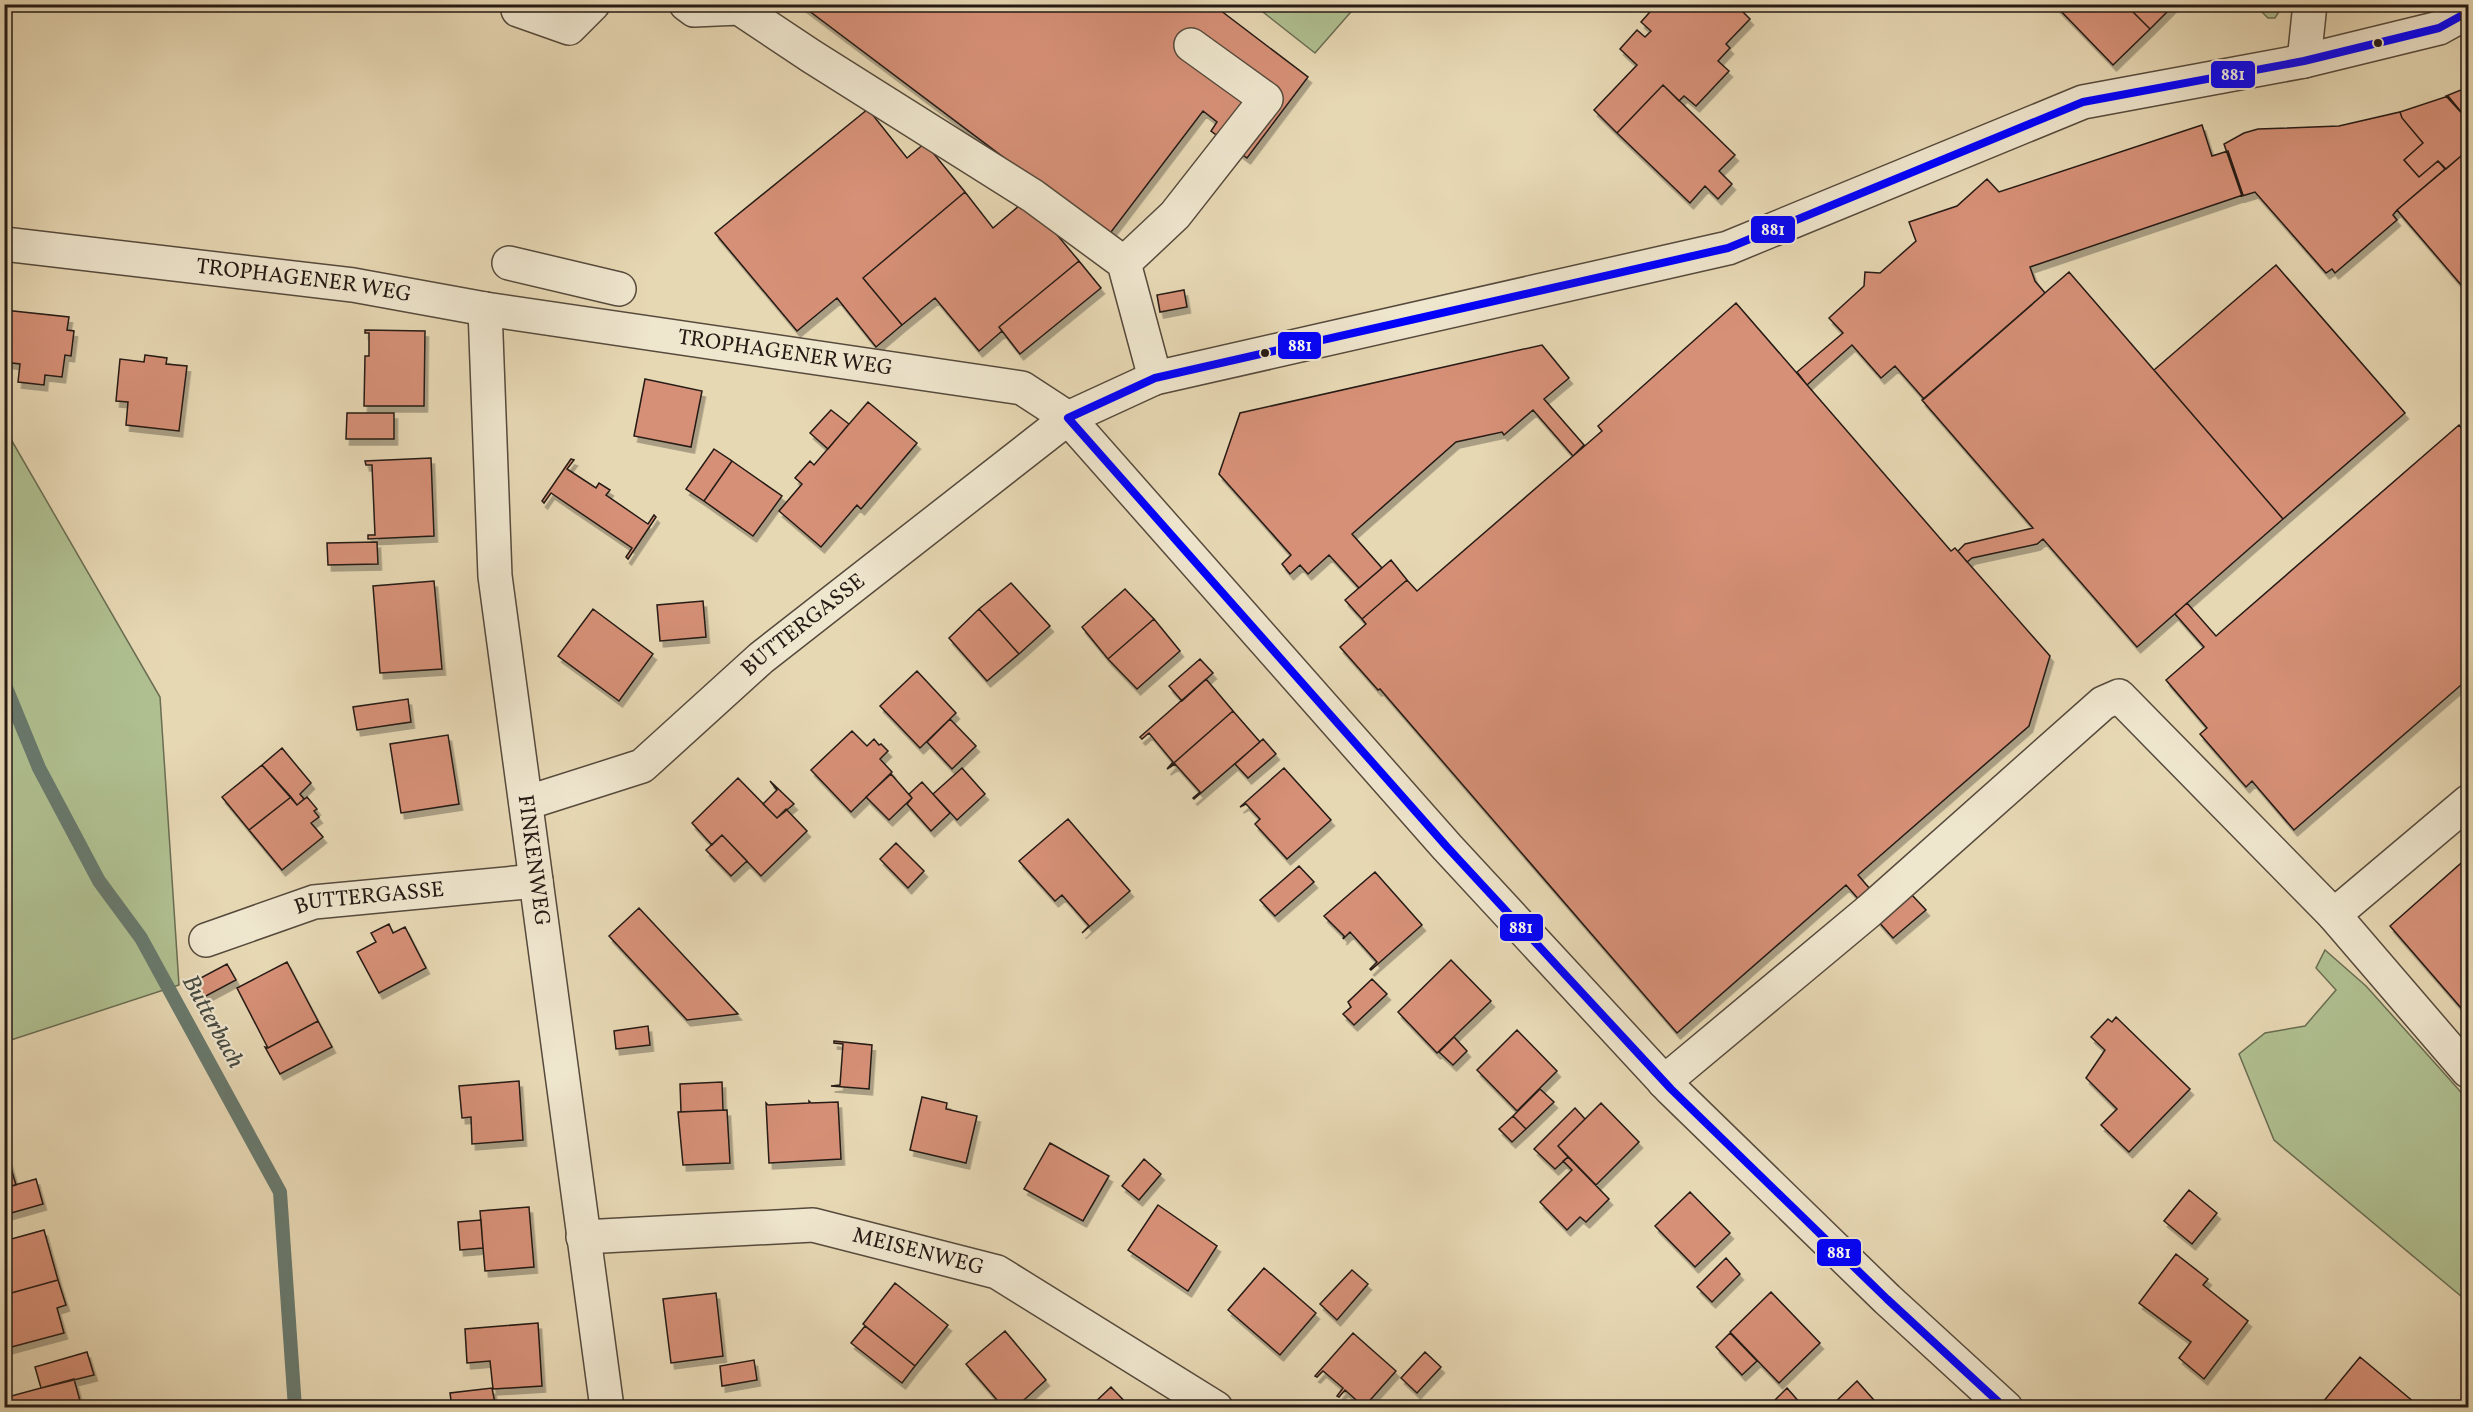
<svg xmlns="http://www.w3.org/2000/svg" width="2473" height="1412" font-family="Vollkorn,serif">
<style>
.green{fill:#b0c091;stroke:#6a6d52;stroke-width:1.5}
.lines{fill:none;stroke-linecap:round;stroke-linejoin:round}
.stream{stroke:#697a6e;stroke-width:14}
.building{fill:#d69077;stroke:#251a14;stroke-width:1.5;filter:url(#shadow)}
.minor-casing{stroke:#564a3c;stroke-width:36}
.minor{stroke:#efe6ce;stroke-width:33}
.bus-1-casing{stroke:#efe6ce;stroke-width:12}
.bus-1{stroke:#00f;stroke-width:8}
.bus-dot{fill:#251a14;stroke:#efe6ce;stroke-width:2}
.labels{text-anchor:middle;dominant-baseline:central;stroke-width:4.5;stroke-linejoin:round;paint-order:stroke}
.street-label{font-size:22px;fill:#251a14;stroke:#efe6ce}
.water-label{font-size:24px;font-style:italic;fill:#474a41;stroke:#efe6ce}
.line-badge{stroke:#efe6ce;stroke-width:2}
.badge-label{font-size:16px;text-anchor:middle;font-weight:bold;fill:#fff}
</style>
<defs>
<filter id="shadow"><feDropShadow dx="3.5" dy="6" stdDeviation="0" flood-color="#0004"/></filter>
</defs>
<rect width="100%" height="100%" fill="#e7d8b4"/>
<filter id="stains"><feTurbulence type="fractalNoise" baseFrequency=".00333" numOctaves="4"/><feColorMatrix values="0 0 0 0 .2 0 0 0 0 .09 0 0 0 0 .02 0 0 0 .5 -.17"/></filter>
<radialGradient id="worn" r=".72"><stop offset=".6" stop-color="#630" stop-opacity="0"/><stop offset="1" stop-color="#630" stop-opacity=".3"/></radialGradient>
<path class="green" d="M1254 5H1357L1315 53Z
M2255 5H2283L2275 18H2268Z
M5 429 160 697 179 985 5 1042Z
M2325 950 2366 986 2468 1100V1302L2274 1140 2239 1054 2265 1033 2305 1026 2336 990 2316 968Z"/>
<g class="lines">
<path class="stream" d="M4 683 39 768 99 881 141 938 280 1192 295 1408"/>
</g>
<path class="building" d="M800 4H1212L1308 77 1247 158 1211 131 1217 122 1203 111 1108 236Z
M1657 4H1735L1750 19 1726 44 1730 48 1718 61 1729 71 1696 106 1684 96 1679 101 1663 85 1617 133 1594 110 1637 65 1620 49 1637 30 1645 37 1651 31 1641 22Z
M2054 4H2125L2150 29 2113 65Z
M2125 4H2175L2150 29Z
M1663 85 1735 155 1719 171 1732 184 1718 199 1705 186 1690 203 1617 133Z
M2468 87V120L2446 96Z
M2448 96 2468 120V150L2446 169 2438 161 2419 177 2404 160 2423 143 2402 118 2400 112Z
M868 109 907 158 925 143 965 192 863 278 902 325 876 347 837 298 797 331 715 233Z
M2400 112 2402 118 2423 143 2404 160 2419 177 2438 161 2445 169 2397 210 2393 215 2397 220 2335 273 2332 269 2326 273 2255 192 2242 196 2224 144 2244 133 2258 129 2339 126Z
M2202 125 2212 156 2228 151 2243 195 2030 267 2035 281 2045 293 1924 399 1895 366 1881 378 1852 345 1807 385 1797 372 1843 333 1829 318 1864 286 1865 272 1880 273 1916 241 1909 222 1957 206 1987 179 1999 192Z
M2468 150V293L2397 210Z
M965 192 993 228 1027 199 1079 261 999 327 1002 331 979 351 935 298 902 325 863 278Z
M1079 261 1101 288 1020 354 999 327Z
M2276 265 2405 413 2283 519 2154 370Z
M2069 272 2283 519 2137 647 2043 539 2037 544 1972 558 1967 562 1958 551 1965 544 2033 528 1922 400Z
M1184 290 1187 307 1160 312 1157 295Z
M1736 303 1951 551 1955 548 2050 656 2029 726 1858 875 1890 912 1911 894 1926 910 1893 938 1846 885 1677 1033 1380 689 1378 690 1340 647 1366 624 1362 619 1407 580 1417 591 1602 431 1598 426Z
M4 310 69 317 67 330 74 331 71 356 65 355 62 377 45 375 44 385 18 382 20 364 4 362Z
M365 330 425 331 424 406H364L365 356H369V333H365Z
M1542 345 1569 378 1544 399 1584 445 1573 456 1533 410 1504 435 1502 432 1456 442 1352 534 1382 568 1359 588 1329 555 1308 574 1300 565 1290 574 1282 564 1291 555 1219 474 1240 413Z
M145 355 167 358 166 364 187 366 179 431 126 425 128 402 116 401 120 359 144 362Z
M645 379 702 391 691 447 634 436Z
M868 402 917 443 861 509 857 505 821 547 779 511 802 484 795 478 810 461 814 465Z
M831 410 849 424 828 449 810 433Z
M347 413H394V439H346Z
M2459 425 2468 436V679L2294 830 2252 781 2246 787 2200 734 2207 728 2166 680 2204 647 2175 614 2187 603 2216 636Z
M714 449 732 461 704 501 686 489Z
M431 458 434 536 368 539V535H375L372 465H366L365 461Z
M571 459 574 460 567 469 596 488 599 483 610 490 606 495 648 524 654 515 656 517 628 559 626 557 632 548 551 493 544 503 542 501Z
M732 461 782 496 753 536 704 501Z
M377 542 378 564 328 565 327 543Z
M1391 560 1407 580 1362 619 1345 600Z
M434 581 442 669 380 673 373 586Z
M1011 583 1050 626 1019 654 979 609Z
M1125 589 1154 619 1108 659 1082 627Z
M703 601 706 637 660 641 657 605Z
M593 609 653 654 619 701 558 656Z
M979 609 1019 654 987 681 949 638Z
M1154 619 1180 651 1137 689 1108 659Z
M1200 659 1213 673 1182 701 1169 686Z
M917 671 956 713 920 748 880 706Z
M1206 679 1233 711 1167 769 1173 762 1149 733 1142 739 1140 737Z
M408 699 411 722 357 730 353 707Z
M1233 711 1260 742 1194 799 1193 798 1200 792 1175 764 1167 769Z
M950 719 976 746 952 769 927 742Z
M852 731 867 746 874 739 879 745 881 744 888 751 880 759 892 772 851 812 811 770Z
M448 735 459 804 401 813 390 744Z
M1263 739 1276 754 1248 778 1235 764Z
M282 748 311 783 300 794 304 799 297 805 262 765Z
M262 765 291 797 249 830 222 797Z
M962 768 985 794 957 820 933 794Z
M1284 768 1331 820 1287 859 1255 824 1260 819 1246 804 1240 807Z
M891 774 912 798 889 820 866 797Z
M738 778 777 818 786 809 807 831 761 876 722 835 712 845 692 823Z
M770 781 794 804 777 818 763 804 777 790Z
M922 782 950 813 931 831 907 804 912 798 909 794Z
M291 797 297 805 307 797 317 809 314 811 319 817 311 823 323 837 282 870 249 830Z
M1068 819 1130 891 1082 933 1089 926 1062 895 1055 901 1019 861Z
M722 835 747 861 731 876 706 850Z
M896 843 924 871 908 888 880 859Z
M2468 857V1016L2390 926Z
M1299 866 1314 882 1275 916 1260 900Z
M1375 872 1422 925 1371 970 1370 969 1377 962 1350 932 1343 939 1344 936 1324 916Z
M639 908 738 1014 687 1020 609 936Z
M389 924 393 933 405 927 426 968 379 993 357 952 376 942 371 933Z
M1451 960 1491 1001 1437 1053 1398 1012Z
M287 962 318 1021 268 1048 237 988Z
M227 964 236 980 204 997 195 981Z
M1372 979 1387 994 1354 1025 1343 1014 1351 1007 1348 1002Z
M2116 1017 2190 1089 2129 1152 2101 1125 2117 1109 2086 1078 2105 1050 2091 1037 2108 1019 2112 1022Z
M318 1021 332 1047 280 1074 265 1047 268 1048Z
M648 1026 650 1045 616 1049 614 1031Z
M1517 1030 1557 1071 1517 1111 1477 1070Z
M1454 1037 1467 1051 1453 1065 1439 1052Z
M834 1041 872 1045 869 1089 831 1086 840 1085 843 1044 834 1043Z
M519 1081 523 1140 472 1144 471 1117 462 1118 459 1086Z
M722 1082 723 1110 681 1112 680 1084Z
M1540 1089 1554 1102 1526 1129 1513 1116Z
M922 1097 947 1103 946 1109 977 1116 966 1163 910 1150Z
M809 1101 811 1103 838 1102 841 1159 769 1163 766 1103 768 1105 809 1103Z
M1601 1103 1639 1142 1596 1185 1558 1146Z
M1575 1108 1585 1119 1558 1146 1568 1157 1555 1169 1534 1149Z
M727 1110 730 1163 683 1165 678 1112Z
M1513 1116 1526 1129 1512 1142 1499 1129Z
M1050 1143 1109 1176 1083 1221 1024 1189Z
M4 1145 16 1185 4 1188Z
M1568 1157 1609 1199 1586 1222 1580 1217 1567 1230 1540 1202 1572 1170 1563 1161Z
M1144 1159 1161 1174 1139 1200 1122 1186Z
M36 1179 43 1204 4 1215V1188Z
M2189 1190 2217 1213 2192 1244 2164 1221Z
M1690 1192 1730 1233 1695 1267 1655 1226Z
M1158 1205 1217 1246 1188 1291 1128 1250Z
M529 1207 534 1267 485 1271 480 1211Z
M481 1220 483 1248 460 1250 458 1222Z
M44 1230 58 1280 4 1295V1241Z
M2176 1254 2208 1279 2203 1285 2248 1321 2204 1379 2179 1358 2191 1342 2139 1303Z
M1726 1258 1740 1274 1712 1302 1697 1287Z
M1264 1268 1316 1313 1280 1355 1228 1310Z
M1352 1270 1368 1284 1337 1320 1320 1304Z
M58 1280 66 1305 57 1308 64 1333 4 1349V1295Z
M895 1283 948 1325 915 1366 863 1324Z
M1771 1292 1820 1343 1779 1383 1730 1332Z
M716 1293 723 1356 671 1363 663 1299Z
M538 1323 542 1386 493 1389 490 1361 467 1363 465 1329Z
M865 1326 915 1366 902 1383 851 1343Z
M1005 1331 1046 1380 1015 1408H1004L966 1364Z
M1353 1333 1396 1371 1364 1407 1345 1390 1339 1397 1337 1396 1343 1388 1323 1371 1317 1377 1315 1376Z
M1730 1333 1757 1361 1742 1375 1716 1347Z
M87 1352 94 1375 41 1388 35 1367Z
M1425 1352 1441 1367 1417 1393 1401 1378Z
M2360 1357 2421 1408H2326L2323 1405 2318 1408Z
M754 1360 757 1380 722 1386 720 1366Z
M74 1379 82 1408H7L4 1398Z
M1857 1381 1881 1408H1829Z
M1111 1387 1131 1408H1089Z
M492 1388 496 1408H452L450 1393Z
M1787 1388 1801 1404 1797 1408H1767Z"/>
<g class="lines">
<g class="minor-casing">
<g id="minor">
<path d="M686 4 694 10 739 8 811 56 1033 196 1124 263 1155 378"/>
<path d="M518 10 569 28 593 4"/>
<path d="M2304 61 2310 4"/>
<path id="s1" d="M4 244 353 285 485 309 1022 388 1068 418 1447 847 1671 1089 1887 1299 2006 1408"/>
<path d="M509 263 619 289"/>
<path d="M1124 263 1175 215 1266 99 1191 45"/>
<path id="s2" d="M485 309 495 576 607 1408"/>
<path d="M2468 802 2334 915 2468 1071"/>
<path id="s3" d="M526 803 642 766 761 658 1068 418 1155 378 1728 248 2083 102 2304 61 2439 28 2468 12"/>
<path id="s4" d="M206 940 314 902 536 881"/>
<path d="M1664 1082 1869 911 2103 703 2119 696 2334 915"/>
<path id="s5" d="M583 1237 813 1225 997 1272 1216 1408"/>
</g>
</g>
<use href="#minor" class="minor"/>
<g class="bus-1-casing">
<path id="bus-1" d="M1068 418 1155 378 1728 248 2083 102 2304 61 2439 28 2468 12
M1068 418 1447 847 1671 1089 1887 1299 2005 1408"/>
</g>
<use href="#bus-1" class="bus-1"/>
</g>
<g class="bus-dot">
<circle cx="2378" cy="43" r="5"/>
<circle cx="1265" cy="353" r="5"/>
</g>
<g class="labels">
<g class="street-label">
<text stroke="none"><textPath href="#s1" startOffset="302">TROPHAGENER WEG</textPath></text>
<text stroke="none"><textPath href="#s1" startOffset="789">TROPHAGENER WEG</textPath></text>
<text stroke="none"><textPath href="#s3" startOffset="336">BUTTERGASSE</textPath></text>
<text stroke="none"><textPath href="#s2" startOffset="554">FINKENWEG</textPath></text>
<text stroke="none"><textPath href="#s4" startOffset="170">BUTTERGASSE</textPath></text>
<text stroke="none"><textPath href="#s5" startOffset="339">MEISENWEG</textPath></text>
</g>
<g class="water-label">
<text transform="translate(212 1022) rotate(61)">Butterbach</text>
</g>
</g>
<g class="line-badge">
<rect x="2210" y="60" width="46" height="29" rx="6" fill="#00f"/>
<rect x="1750" y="215" width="46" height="29" rx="6" fill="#00f"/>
<rect x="1277" y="331" width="45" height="29" rx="6" fill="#00f"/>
<rect x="1499" y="913" width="45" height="29" rx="6" fill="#00f"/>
<rect x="1816" y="1238" width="46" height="29" rx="6" fill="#00f"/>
</g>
<g class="badge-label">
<text x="2233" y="80">881</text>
<text x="1773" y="235">881</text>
<text x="1300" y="351">881</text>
<text x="1521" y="933">881</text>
<text x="1839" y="1258">881</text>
</g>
<rect width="2473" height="1412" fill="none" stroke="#e7d8b4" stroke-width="24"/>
<rect x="6" y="6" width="2461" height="1400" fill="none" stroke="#251a14" stroke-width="3"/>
<rect x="12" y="12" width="2449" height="1388" fill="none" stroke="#251a14" stroke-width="1.5"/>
<rect width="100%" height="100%" filter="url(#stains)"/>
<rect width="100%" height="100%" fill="url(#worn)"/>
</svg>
